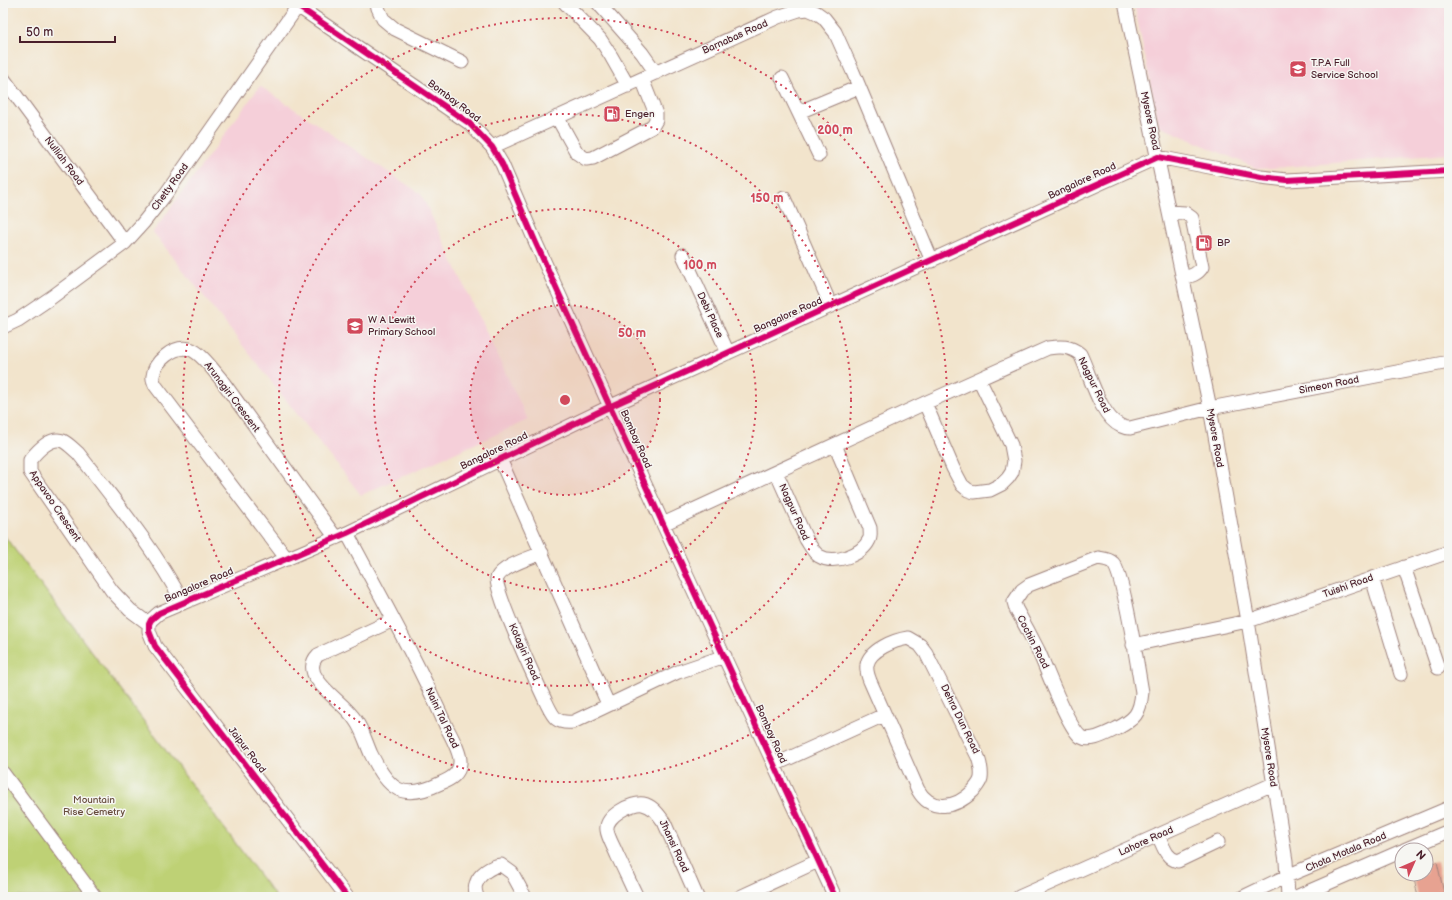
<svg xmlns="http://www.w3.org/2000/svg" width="1452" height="900" font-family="'Balsamiq Sans',sans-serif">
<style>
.built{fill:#f5cfd9}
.green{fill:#bed174;stroke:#847850}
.building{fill:#e7a291}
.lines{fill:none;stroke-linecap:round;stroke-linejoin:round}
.minor-casing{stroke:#9e827c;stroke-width:15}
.minor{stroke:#fff;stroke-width:13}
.cycleway-casing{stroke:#f6f6f2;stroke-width:8}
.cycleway{stroke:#d6006c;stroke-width:6}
.ring{fill:none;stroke:#d1495b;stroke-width:2;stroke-dasharray:2 4}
.labels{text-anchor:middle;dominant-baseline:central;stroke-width:3;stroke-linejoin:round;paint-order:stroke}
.street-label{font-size:10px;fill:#4a1f2b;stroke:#f6f6f2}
.poi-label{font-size:10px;fill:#4a1f2b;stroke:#f6f6f2;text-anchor:start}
.park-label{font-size:10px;fill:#674c3d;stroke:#f6f6f2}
.centre{fill:#d1495b;stroke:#f6f6f2;stroke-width:2}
.ring-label{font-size:12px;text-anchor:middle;font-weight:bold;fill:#d1495b;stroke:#f6f6f2;stroke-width:3;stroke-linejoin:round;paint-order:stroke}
</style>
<rect width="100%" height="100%" fill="#f6f6f2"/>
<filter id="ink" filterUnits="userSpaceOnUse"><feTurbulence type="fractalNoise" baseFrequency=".025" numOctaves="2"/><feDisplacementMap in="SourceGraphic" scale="8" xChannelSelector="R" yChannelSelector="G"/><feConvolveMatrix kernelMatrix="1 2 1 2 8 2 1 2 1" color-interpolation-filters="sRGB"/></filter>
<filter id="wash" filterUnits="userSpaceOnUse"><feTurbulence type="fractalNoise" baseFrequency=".012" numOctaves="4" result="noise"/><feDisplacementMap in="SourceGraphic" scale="16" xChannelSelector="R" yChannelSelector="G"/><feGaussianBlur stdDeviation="0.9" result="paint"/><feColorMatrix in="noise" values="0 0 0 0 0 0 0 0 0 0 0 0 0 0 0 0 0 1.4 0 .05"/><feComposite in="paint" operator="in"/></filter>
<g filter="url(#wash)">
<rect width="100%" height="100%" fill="#f2e4cc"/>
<path class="built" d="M1134 3H1445L1449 13V154L1258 169 1159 126Z
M260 86 421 194 528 420 361 495 153 232Z"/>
<path class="green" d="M3 534 276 897H3Z"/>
<g id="blocks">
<path class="building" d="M1437 862 1444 893 1426 897H1418L1413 874H1426V864Z"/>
</g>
</g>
<g filter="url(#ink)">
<use href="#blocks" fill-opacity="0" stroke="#9e827c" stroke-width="1"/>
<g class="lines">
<g class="minor-casing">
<path id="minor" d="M293 3 469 123 492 147 502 164 535 241 663 524 835 897
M377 3 378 8 383 19 395 29 462 62
M565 3 600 39 611 56 628 86
M598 3 642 53 656 73
M1125 3 1210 408 1248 621 1286 861 1288 897
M3 78 125 243
M782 78 819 155
M799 112 859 87
M557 117 577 153 586 159 593 158 652 127 656 120V114L642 79
M492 147 778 17 799 10 808 9 817 13 824 18 835 32 853 72 932 261
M784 198 831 306
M1169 212 1185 213 1192 218 1202 267C1198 274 1191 276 1183 278
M683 255 728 353
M3 327 18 320 52 297 125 243 143 223 165 195 300 3
M925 403 953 468 962 485 968 490 974 492 990 490 1002 484 1008 478 1012 472 1014 461 1011 445 979 379
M500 459 608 704
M776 472 806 539C810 545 813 552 819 556 834 565 862 555 869 540 871 537 870 532 870 528L835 445
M663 524 925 403 1048 348C1061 346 1070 346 1080 354 1090 374 1100 417 1121 426 1123 427 1127 428 1130 428L1210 408 1449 362
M347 533C381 597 417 660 446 726 451 736 461 753 460 763 459 774 451 779 441 783 402 802 389 790 371 754 366 743 363 731 356 721 346 705 327 695 317 679 311 671 311 662 318 655L393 620
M542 553C530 558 502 566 497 578 493 589 538 685 546 702 553 716 555 724 573 722L678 672 725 656
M1098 558C1104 559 1109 559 1113 563 1124 575 1138 670 1142 692 1140 714 1135 719 1116 729 1107 733 1091 743 1081 737 1068 728 1046 667 1038 650 1031 636 1024 623 1016 609L1014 602 1022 590 1029 585Z
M287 559 155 385C154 382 152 379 153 376 154 362 174 345 189 349 200 351 213 370 220 378L336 538
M1404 567 1438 668
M1372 578 1401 674
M149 624 130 610 112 591 30 472V460C37 451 51 436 63 441 69 444 73 449 78 453 115 501 155 549 183 603
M908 638 920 645 926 653 978 757C980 763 982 771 981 778 980 783 976 787 973 791 956 808 931 813 918 790L870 681C868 676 866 671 867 665 869 650 895 640 908 638Z
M1133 645 1248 621 1449 552
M774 765 884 715
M3 773 95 897
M1158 835C1163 845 1166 859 1178 861L1218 842
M1404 850 1449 831
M347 897 155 646 149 631V624L151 620 159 613 347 533 611 406 1158 157 1261 177 1287 180 1449 171
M477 897C476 893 474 888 476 884 479 874 491 866 501 865L512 873 525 897
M637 897C630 883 624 869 617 855 614 847 608 838 607 830 605 816 632 802 643 804 653 806 658 814 664 822L697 897
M740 897 818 861
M1019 897 1273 784
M1243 897 1287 876 1449 808
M1296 897 1402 851"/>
</g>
<use href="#minor" class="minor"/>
<g class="cycleway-casing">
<path id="cycleway" d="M293 3 469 123 492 147 502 164 535 241 663 524 835 897
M347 897 155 646 149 631V624L151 620 159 613 347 533 611 406 1158 157 1261 177 1287 180 1449 171"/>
</g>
<use href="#cycleway" class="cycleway"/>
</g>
</g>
<circle cx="565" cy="400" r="95" fill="#d1495b" fill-opacity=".12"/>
<g class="ring">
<circle cx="565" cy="400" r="95"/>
<circle cx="565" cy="400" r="191"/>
<circle cx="565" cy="400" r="286"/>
<circle cx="565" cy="400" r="382"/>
</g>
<defs>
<g id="school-square" transform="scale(0.9)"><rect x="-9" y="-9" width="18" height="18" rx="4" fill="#d1495b" stroke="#f6f6f2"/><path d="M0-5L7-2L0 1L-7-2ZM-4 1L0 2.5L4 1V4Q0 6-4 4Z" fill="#fff"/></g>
<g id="fuel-square" transform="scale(0.9)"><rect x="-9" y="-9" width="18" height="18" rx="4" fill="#d1495b" stroke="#f6f6f2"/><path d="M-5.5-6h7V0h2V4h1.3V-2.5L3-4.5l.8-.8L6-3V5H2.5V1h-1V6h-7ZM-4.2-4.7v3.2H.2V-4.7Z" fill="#fff"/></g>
</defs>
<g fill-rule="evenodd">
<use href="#school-square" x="1298" y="69"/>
<use href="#fuel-square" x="612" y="114"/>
<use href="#fuel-square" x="1204" y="243"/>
<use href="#school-square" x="355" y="326"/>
</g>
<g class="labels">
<g class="street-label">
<text transform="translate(735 37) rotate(-24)">Barnabas Road</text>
<text transform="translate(454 101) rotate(37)">Bombay Road</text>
<text transform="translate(1150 121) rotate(78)">Mysore Road</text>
<text transform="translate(64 161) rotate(53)">Nulliah Road</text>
<text transform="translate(1082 181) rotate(-25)">Bangalore Road</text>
<text transform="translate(170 187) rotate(-54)">Chetty Road</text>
<text transform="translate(710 315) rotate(65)">Debi Place</text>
<text transform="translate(788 315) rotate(-24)">Bangalore Road</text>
<text transform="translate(1094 385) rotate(64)">Nagpur Road</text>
<text transform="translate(1329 385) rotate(-11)">Simeon Road</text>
<text transform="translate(232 397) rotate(53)">Arunagiri Crescent</text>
<text transform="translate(1215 438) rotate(80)">Mysore Road</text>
<text transform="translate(636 439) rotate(66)">Bombay Road</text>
<text transform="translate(494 451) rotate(-26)">Bangalore Road</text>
<text transform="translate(55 506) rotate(56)">Appavoo Crescent</text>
<text transform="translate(794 512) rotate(66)">Nagpur Road</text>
<text transform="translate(199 585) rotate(-23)">Bangalore Road</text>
<text transform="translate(1348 586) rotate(-20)">Tuishi Road</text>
<text transform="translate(1033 642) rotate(63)">Cochin Road</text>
<text transform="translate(524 652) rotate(66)">Kotagiri Road</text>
<text transform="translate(442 718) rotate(65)">Naini Tal Road</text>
<text transform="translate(960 719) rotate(64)">Dehra Dun Road</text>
<text transform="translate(771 734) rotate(66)">Bombay Road</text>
<text transform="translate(247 750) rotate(53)">Jaipur Road</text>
<text transform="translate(1269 757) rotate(81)">Mysore Road</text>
<text transform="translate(1146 841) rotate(-24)">Lahore Road</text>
<text transform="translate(674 846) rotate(65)">Jhansi Road</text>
<text transform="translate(1346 852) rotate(-23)">Chota Motala Road</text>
</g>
<g class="poi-label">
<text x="1311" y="63">T.P.A Full<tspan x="1311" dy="12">Service School</tspan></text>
<text x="625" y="114">Engen</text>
<text x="1217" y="243">BP</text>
<text x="368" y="320">W A Lewitt<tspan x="368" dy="12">Primary School</tspan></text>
</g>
<g class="park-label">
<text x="94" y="800">Mountain<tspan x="94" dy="12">Rise Cemetry</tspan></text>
</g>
</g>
<circle cx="565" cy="400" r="6" class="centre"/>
<g class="ring-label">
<text x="835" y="134">200 m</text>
<text x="767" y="202">150 m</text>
<text x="700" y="269">100 m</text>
<text x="632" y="337">50 m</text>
</g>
<rect width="1452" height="900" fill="none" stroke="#f6f6f2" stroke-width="16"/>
<g transform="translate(1414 862) rotate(45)"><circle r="19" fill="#f6f6f2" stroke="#b1a0a2"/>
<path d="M0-3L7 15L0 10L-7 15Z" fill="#d1495b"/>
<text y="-6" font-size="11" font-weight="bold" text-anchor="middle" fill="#4a1f2b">N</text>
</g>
<path d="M20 36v6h95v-6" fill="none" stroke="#4a1f2b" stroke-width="2"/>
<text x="26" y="36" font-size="12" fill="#4a1f2b" stroke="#f6f6f2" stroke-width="3" paint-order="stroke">50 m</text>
</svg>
